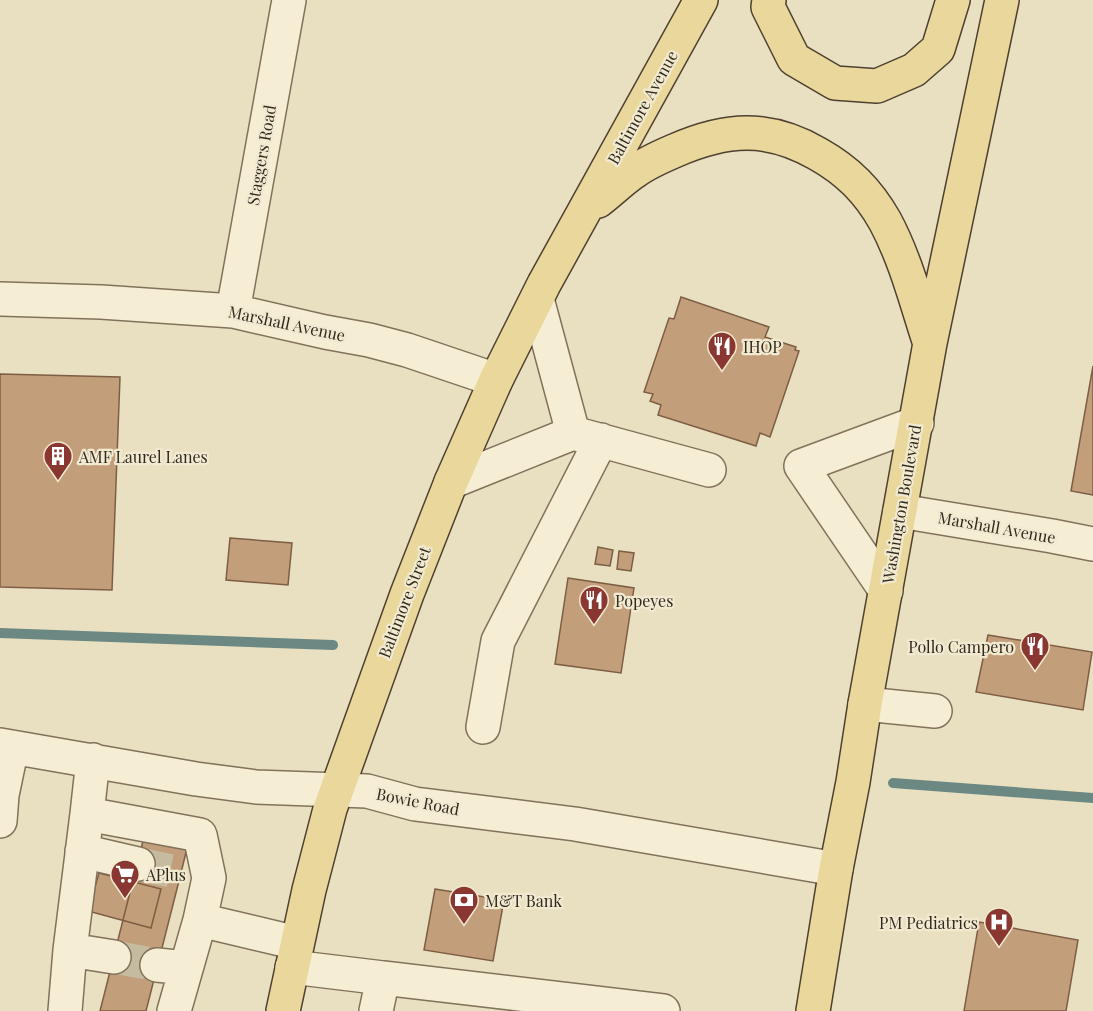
<svg xmlns="http://www.w3.org/2000/svg" width="1093" height="1011" font-family="'Playfair Display',serif">
<style>
.lines{fill:none;stroke-linecap:round;stroke-linejoin:round}
.stream{stroke:#6c8883;stroke-width:10}
.building{fill:#c39e7b;stroke:#7d5e43;stroke-width:1.5}
.minor-tunnel{stroke:#c4bba1;stroke-width:33;stroke-dasharray:33 16;stroke-linecap:butt}
.minor-casing{stroke:#81725b;stroke-width:36}
.major-casing{stroke:#4f402f;stroke-width:36}
.minor{stroke:#f5edd4;stroke-width:33}
.major{stroke:#e9d79c;stroke-width:33}
.labels{text-anchor:middle;dominant-baseline:central;stroke-width:4.5;stroke-linejoin:round;paint-order:stroke}
.street-label{font-size:16px;fill:#32291e;stroke:#f1ead0}
.poi-label{font-size:16px;fill:#32291e;stroke:#f1ead0;text-anchor:start}
</style>
<rect width="100%" height="100%" fill="#e9e0c2"/>
<g class="lines">
<path class="stream" d="M0 633 333 645
M893 783 1093 798"/>
</g>
<path class="building" d="M681 297 769 327 765 337 796 347 795 350 799 351 770 437 760 433 756 446 658 415 661 405 650 401 653 394 644 392 669 318 674 319Z
M1093 366V495L1071 491Z
M0 374 120 377 112 590 0 587Z
M230 538 292 543 288 585 226 580Z
M598 547 613 550 610 566 595 564Z
M619 551 634 553 631 571 617 569Z
M568 578 634 588 621 673 555 664Z
M988 635 1092 652 1083 710 976 692Z
M145 833 188 844 181 873 146 1011H100Z
M99 873 161 889 151 928 88 911Z
M435 889 504 900 493 961 424 950Z
M979 922 1078 940 1066 1011H964Z"/>
<g class="lines">
<path class="minor-tunnel" d="M138 864 181 873
M114 957 157 965"/>
<g class="minor-casing">
<path id="minor" d="M0 299 101 302 233 311 325 332 369 340 407 350 496 380
M537 299 573 433
M233 311 289 0
M451 482 573 433 709 470
M900 511 1052 536 1093 544
M886 591 801 466 917 423
M865 704 935 711
M483 727 498 641 601 440
M0 745 196 779 256 787 367 791 415 804 575 824 836 869
M87 814 93 760
M0 821 2 795 12 747
M82 851 138 864
M70 950 114 957
M157 965 186 968
M292 967 383 978 376 1011
M383 978 663 1011
M65 1011 70 950 87 814 200 835 209 878 200 920 297 943
M174 1011 200 920"/>
</g>
<g class="major-casing">
<path id="major" d="M769 0 768 7 794 59 835 83 877 86 914 70 938 49 953 0
M598 201C610 192 621 181 634 172 646 163 660 157 674 151 726 128 768 125 818 154 848 171 868 191 885 221 905 258 916 301 929 341
M283 1011 309 890 330 809 407 594 451 482 496 380 544 284 701 0
M813 1011 836 869 853 782 865 704 930 343 1002 0"/>
</g>
<use href="#minor" class="minor"/>
<use href="#major" class="major"/>
</g>
<defs>
<g id="restaurant-pin" transform="scale(1.5)"><path d="M0 17L-7.5 6A9.5 9.5 0 1 1 7.5 6Z" fill="#8a3731" stroke="#f1ead0"/><path d="M-5-6h1v4h1v-4h1v4h1v-4h1v5L-1.5 .5V6h-2V.5L-5-1ZM5-6V6H3V1.5H1.5Q1.5-4 5-6Z" fill="#fff"/></g>
<g id="building-pin" transform="scale(1.5)"><path d="M0 17L-7.5 6A9.5 9.5 0 1 1 7.5 6Z" fill="#8a3731" stroke="#f1ead0"/><path d="M-4-6H4V6H1V3H-1V6H-4ZM-2.5-4.3h1.7v1.8h-1.7ZM.8-4.3h1.7v1.8H.8ZM-2.5-1h1.7V.8h-1.7ZM.8-1h1.7V.8H.8Z" fill="#fff"/></g>
<g id="supermarket-pin" transform="scale(1.5)"><path d="M0 17L-7.5 6A9.5 9.5 0 1 1 7.5 6Z" fill="#8a3731" stroke="#f1ead0"/><path d="M-6-5.5h2.5l.6 2H6L4.5 2H-2.5L-4.4-4H-6ZM-1.5 3.2a1.3 1.3 0 1 0 .1 0ZM3 3.2a1.3 1.3 0 1 0 .1 0Z" fill="#fff"/></g>
<g id="bank-pin" transform="scale(1.5)"><path d="M0 17L-7.5 6A9.5 9.5 0 1 1 7.5 6Z" fill="#8a3731" stroke="#f1ead0"/><path d="M-6-4H6V4H-6ZM0-2.3a2.3 2.3 0 1 0 0 4.6a2.3 2.3 0 1 0 0-4.6Z" fill="#fff"/></g>
<g id="hospital-pin" transform="scale(1.5)"><path d="M0 17L-7.5 6A9.5 9.5 0 1 1 7.5 6Z" fill="#8a3731" stroke="#f1ead0"/><path d="M-5-5h3v3.5h4V-5h3V5h-3V1.5h-4V5h-3Z" fill="#fff"/></g>
</defs>
<g fill-rule="evenodd">
<use href="#restaurant-pin" x="722" y="346"/>
<use href="#building-pin" x="58" y="456"/>
<use href="#restaurant-pin" x="594" y="600"/>
<use href="#restaurant-pin" x="1035" y="646"/>
<use href="#supermarket-pin" x="125" y="874"/>
<use href="#bank-pin" x="464" y="900"/>
<use href="#hospital-pin" x="999" y="922"/>
</g>
<g class="labels">
<g class="street-label">
<text transform="translate(642 107) rotate(-61)">Baltimore Avenue</text>
<text transform="translate(261 155) rotate(-80)">Staggers Road</text>
<text transform="translate(287 323) rotate(12)">Marshall Avenue</text>
<text transform="translate(901 504) rotate(-80)">Washington Boulevard</text>
<text transform="translate(997 527) rotate(10)">Marshall Avenue</text>
<text transform="translate(404 602) rotate(-69)">Baltimore Street</text>
<text transform="translate(418 801) rotate(11)">Bowie Road</text>
</g>
<g class="poi-label">
<text x="743" y="346">IHOP</text>
<text x="79" y="456">AMF Laurel Lanes</text>
<text x="615" y="600">Popeyes</text>
<text x="1014" y="646" text-anchor="end">Pollo Campero</text>
<text x="146" y="874">APlus</text>
<text x="485" y="900">M&amp;T Bank</text>
<text x="978" y="922" text-anchor="end">PM Pediatrics</text>
</g>
</g>
</svg>
